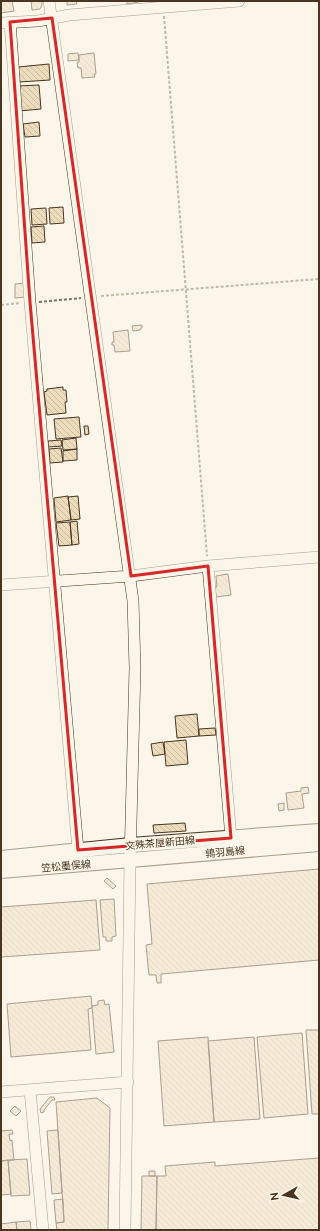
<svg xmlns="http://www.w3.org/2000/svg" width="320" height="1231" font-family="Ubuntu,'Noto Sans JP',sans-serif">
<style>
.building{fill:url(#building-back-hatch);stroke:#4a3520}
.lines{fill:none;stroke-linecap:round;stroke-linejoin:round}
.minor-casing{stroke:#4a3520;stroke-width:12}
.major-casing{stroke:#4a3520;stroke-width:16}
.path{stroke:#7f6f5c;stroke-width:2;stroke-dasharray:3 2;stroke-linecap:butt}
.minor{stroke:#fbf6e9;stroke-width:11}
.major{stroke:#fbf6e9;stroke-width:14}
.marked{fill:none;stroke:#d62828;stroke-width:3;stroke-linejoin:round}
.labels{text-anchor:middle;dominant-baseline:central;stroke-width:3;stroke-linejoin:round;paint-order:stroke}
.street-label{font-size:10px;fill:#4a3520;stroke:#fbf6e9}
</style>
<defs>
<pattern id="building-back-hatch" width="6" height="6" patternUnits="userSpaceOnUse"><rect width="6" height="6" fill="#ecdcbc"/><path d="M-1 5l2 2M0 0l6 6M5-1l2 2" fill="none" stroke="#ccbda1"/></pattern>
</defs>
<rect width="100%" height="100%" fill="#fbf6e9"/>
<path class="building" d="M1 1H12L14 11 1 13Z
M31 1H42V5L40 9 32 10Z
M67 1H76L77 4 67 5Z
M127 1H139V2L127 4Z
M78 53 79 60 68 61V54Z
M94 53 96 74H94L95 77 82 78 81 68H78L77 63 79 62V55Z
M49 64 50 80 19 82 18 67Z
M39 85 41 109 19 111 17 86Z
M39 122 40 136 25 137 23 124Z
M63 207 64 223 50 224 49 208Z
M46 208 47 224 32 225 31 209Z
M44 226 45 242 32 243 31 227Z
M25 283 26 297 15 298V284Z
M142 325V328L140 329V330L133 331 132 326Z
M128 330 130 351 115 352 114 345H112V342H114L113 332Z
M63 387V390H66L67 402H65L66 413 47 415 44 392 47 391V389Z
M79 417 81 437 56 439 54 419Z
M84 426H88L89 434 85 435Z
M76 438 77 449 63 450 62 440Z
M61 440 62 446 48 447V441Z
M61 448 63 462 50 463 49 449Z
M77 449V460L63 461V451Z
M68 496 71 520 56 522 54 498Z
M78 496 80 519 71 520 68 497Z
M77 521 79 544 72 545 70 522Z
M70 522 72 545 59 546 56 523Z
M228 574 231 595 216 597 215 587H217L216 576Z
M197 714 199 736 177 738 175 716Z
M215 728 216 735 199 736V729Z
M186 740 188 764 166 766 164 742Z
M163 742 165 754 153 756 151 744Z
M308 787 309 793 302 794 304 808 288 810 286 793 301 791V788Z
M284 803V810L279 811 278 804Z
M185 823 186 831 154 833 153 825Z
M319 869V960L161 974V983H157L156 975H149L146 945 152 944 147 884Z
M107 878 116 886 113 889 104 881Z
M114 899 116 936 112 937V941H106V937H103L100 900Z
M96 900 100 950 1 957V907Z
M91 996 92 1008 88 1009 91 1050 11 1057 7 1004Z
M104 1000 105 1005 109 1004 114 1052 96 1054 92 1006 98 1005V1001Z
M306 1030H319V1114H312Z
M302 1033 308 1114 264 1118 257 1037Z
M208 1037 214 1122 164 1126 158 1041Z
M254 1037 260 1119 214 1122 208 1041Z
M50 1097H54L55 1100H52L44 1110V1112L41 1113 40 1109Z
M97 1098 110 1108 108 1230H57L56 1223 64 1222 56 1102Z
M15 1106 21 1111 16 1116 10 1111Z
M12 1130 13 1134H9L10 1141 12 1140 14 1160 1 1161V1131Z
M58 1130 62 1193 52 1194 47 1131Z
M319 1158V1230H156L157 1176H166L165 1166 215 1162V1166Z
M27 1159 30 1195 11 1196 8 1160Z
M8 1160 11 1194 1 1195V1161Z
M149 1171H155V1176H149Z
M142 1176H157L156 1230H141Z
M63 1199 64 1222 56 1223 54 1200Z
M30 1221 31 1230H17L16 1222Z
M16 1222 17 1230H1V1224Z"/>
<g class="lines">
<g class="minor-casing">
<path id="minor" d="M49 1 133 601 135 668 130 861 125 1230
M10 22 30 302 78 850
M1 23 38 21 69 15 239 1
M208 566 231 838
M1 585 131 576 208 566 319 557
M30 1090 43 1230
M1 1092 128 1082"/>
</g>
<g class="major-casing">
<path id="major" d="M1 858 131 845 319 831
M1 871 319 844"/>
</g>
<path class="path" d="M164 16 207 556
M101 296 319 279
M39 302 81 298
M1 305 21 303"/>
<use href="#minor" class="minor"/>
<use href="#major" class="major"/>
</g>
<path d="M0 0H320V1231H0ZM52 18 131 576 208 566 231 838 78 850 30 302 10 22Z" fill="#fbf6e9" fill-opacity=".55" fill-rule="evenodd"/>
<path class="marked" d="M52 18 131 576 208 566 231 838 78 850 30 302 10 22Z"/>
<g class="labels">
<g class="street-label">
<text transform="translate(160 843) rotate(-5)">文殊茶屋新田線</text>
<text transform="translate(225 852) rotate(-5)">鶉羽島線</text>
<text transform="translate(66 866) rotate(-5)">笠松墨俣線</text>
</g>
</g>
<rect width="320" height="1231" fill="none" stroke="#4a3520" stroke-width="4"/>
<g transform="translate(284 1195) rotate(262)" stroke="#fbf6e9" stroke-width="3" paint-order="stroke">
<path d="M0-3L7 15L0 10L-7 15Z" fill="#4a3520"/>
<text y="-6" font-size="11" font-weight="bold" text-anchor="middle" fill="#4a3520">N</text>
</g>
</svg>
